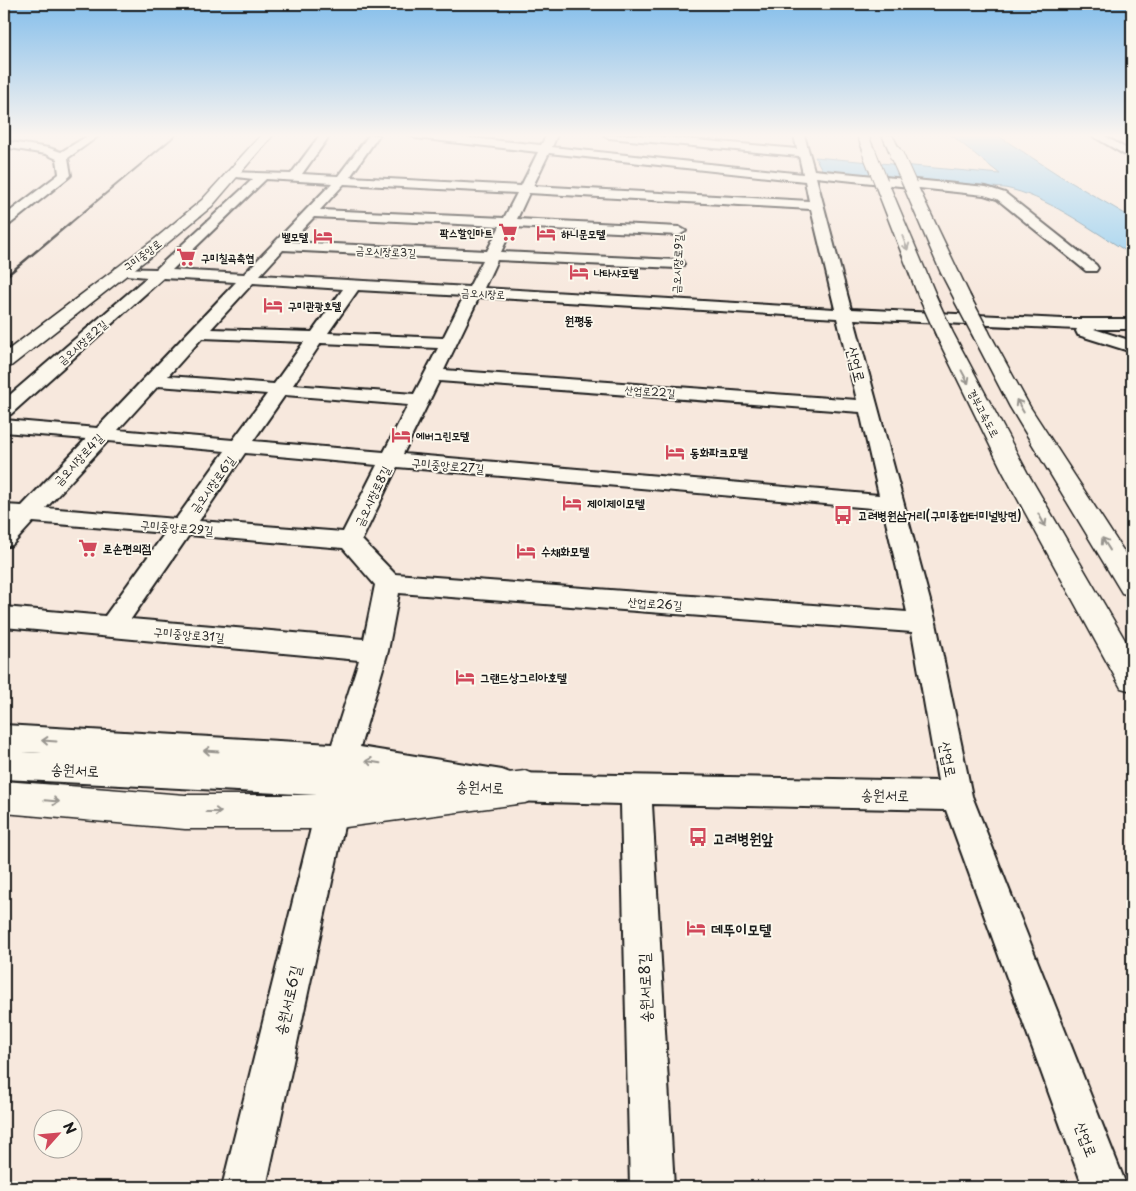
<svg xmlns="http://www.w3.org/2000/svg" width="1136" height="1191" font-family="'Playpen Sans','Poor Story',sans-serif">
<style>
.water{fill:#8fccf0;stroke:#61869b}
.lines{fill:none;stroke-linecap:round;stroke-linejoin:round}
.minor-casing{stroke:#1c1c1c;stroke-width:4}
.major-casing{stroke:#1c1c1c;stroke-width:3}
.highway-casing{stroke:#1c1c1c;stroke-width:3}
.minor{fill:#fbf7ec;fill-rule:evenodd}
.major{fill:#fbf7ec;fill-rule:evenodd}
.highway{fill:#fbf7ec;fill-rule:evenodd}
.rail-far1{stroke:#1c1c1c;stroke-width:2}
.rail{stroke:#1c1c1c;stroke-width:2.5}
.highway-bridge-far1-casing{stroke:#1c1c1c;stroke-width:15;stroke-linecap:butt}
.highway-bridge-casing{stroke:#1c1c1c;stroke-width:19;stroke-linecap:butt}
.highway-bridge-far1{stroke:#fbf7ec;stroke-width:13}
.highway-bridge{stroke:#fbf7ec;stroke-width:16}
.oneway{stroke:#97948e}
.labels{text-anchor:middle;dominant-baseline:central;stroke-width:4;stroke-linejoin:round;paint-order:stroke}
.far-poi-label{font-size:11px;font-weight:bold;fill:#1c1c1c;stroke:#fbf7ec;text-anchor:start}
.far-street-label{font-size:11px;fill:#1c1c1c;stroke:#fbf7ec}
.far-quarter-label{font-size:12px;font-weight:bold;fill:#1c1c1c;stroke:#fbf7ec}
.poi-label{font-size:12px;font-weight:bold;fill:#1c1c1c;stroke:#fbf7ec;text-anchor:start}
.street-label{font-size:12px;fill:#1c1c1c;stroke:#fbf7ec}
.near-street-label{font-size:15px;fill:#1c1c1c;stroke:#fbf7ec}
.near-poi-label{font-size:15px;font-weight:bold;fill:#1c1c1c;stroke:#fbf7ec;text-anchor:start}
</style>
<rect width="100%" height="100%" fill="#f7e8dd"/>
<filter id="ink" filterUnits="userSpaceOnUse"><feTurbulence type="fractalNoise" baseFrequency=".02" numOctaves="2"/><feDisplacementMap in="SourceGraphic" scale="10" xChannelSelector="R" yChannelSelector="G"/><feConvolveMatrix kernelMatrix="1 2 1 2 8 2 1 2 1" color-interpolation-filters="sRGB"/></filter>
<g filter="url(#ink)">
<path class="water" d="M951 135H997L1062 177 1132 218V256L1123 249C1087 227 1046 196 1005 188L825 175 815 157 1000 174Z"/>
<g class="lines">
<g class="minor-casing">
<path id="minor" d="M89 135H100L68 158 71 175 69 177 9 225 4 226V216L59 174 57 159 46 154 4 147V141L49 148 61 152Z
M320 135H330L302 174 338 176 369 135H379L350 177 521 186 538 152 416 138 411 135H441L541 145 547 135H557L552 147 803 174 799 156 609 138 604 135H639L797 149 794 135H804L814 170 986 187 1005 193 1096 265 1098 268 1096 271H1086L997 199 984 195 816 177 851 309 1063 319H1132V329H1094L1132 341V352L1078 335 1076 331 1077 329 854 319 936 623 972 796 1127 1187H1083L946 810 652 804 674 1187H630L621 804 509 801 464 792 462 795 451 799 337 796 4 779V751L42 753 4 751V725L332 744 359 660 4 627V607L105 616 165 533 33 522 12 545 4 547V525L9 520 4 519V505L22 506 86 439 4 432V420L97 428 236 282 163 278 11 414 4 416V400L147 277 116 274 114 271 116 268 156 269 253 179 228 176 226 174 228 172 291 174ZM549 153 805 181 809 201 533 186ZM266 179 332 183 244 274 172 270ZM344 184 517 193 504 218 320 210ZM529 193 811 209 835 309 484 288 497 260 677 268 682 267 684 264 682 261 677 260 501 252 513 227 679 235 686 231 679 227 517 219ZM314 217 500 226 487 251 290 242ZM283 250 483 260 469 287 260 275ZM253 283 343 289 312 332 211 329ZM358 290 464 296 443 338 328 333ZM479 297 837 318 857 400 444 370ZM202 338 304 342 274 384 168 376ZM321 343 438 348 414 394 293 385ZM439 381 860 412 879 495 403 454ZM158 386 267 394 233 440 118 430ZM285 395 408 405 384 452 253 441ZM108 441 225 451 176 519 46 508ZM245 453 377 465 343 532 199 521ZM397 467 883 509 907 612 395 574 362 540ZM189 535 343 548 375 585 364 639 131 619ZM399 593 912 632 938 781 510 773 502 770 360 747 388 651Z
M1091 135H1103L1132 152V159Z
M331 797 342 801 347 812 266 1187H222L315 812 320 801Z"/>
</g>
<g class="major-casing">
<path id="major" d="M261 135H273L212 206 165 245 11 366 4 368V353L155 239 202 200Z
M525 771 537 776 542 787 537 798 525 803 331 829H185L4 813V781L185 795H331Z"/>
</g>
<g class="highway-casing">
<path id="highway" d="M857 135H868L875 152 873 155H865Z
M882 135H892L902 154 900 157H892Z
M881 178 888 182 937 298 934 302 928 303 922 302 919 298 874 182Z
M910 181 917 185 971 298 968 302 962 303 956 302 941 273 903 185Z
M944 327 951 329 953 333 1027 472 1132 652V691L1121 688 1003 472 935 333 937 329Z
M981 328 988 330 990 334 1030 407 1132 564V596L1122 593 1010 407 972 334 974 330Z"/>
</g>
<use href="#minor" class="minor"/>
<use href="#major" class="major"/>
<use href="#highway" class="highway"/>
<path class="rail-far1" d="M68 225 176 135"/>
<path class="rail" d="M4 278 70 223"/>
<g class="highway-bridge-far1-casing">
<path id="highway-bridge-far1" d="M869 152 881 182
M896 154 910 185"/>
</g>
<g class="highway-bridge-casing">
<path id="highway-bridge" d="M928 298 944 333
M962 298 981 334"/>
</g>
<use href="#highway-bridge-far1" class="highway-bridge-far1"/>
<use href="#highway-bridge" class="highway-bridge"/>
</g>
<defs><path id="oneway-shaft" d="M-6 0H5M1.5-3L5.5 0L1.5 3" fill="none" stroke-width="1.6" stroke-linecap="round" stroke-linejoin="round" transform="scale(1.25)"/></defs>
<g class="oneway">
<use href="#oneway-shaft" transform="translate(905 243) rotate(69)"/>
<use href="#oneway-shaft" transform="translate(965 377) rotate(62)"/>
<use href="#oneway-shaft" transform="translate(1020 406) rotate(-120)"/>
<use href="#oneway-shaft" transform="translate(1042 520) rotate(61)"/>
<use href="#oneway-shaft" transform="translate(1106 544) rotate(-122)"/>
<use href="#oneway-shaft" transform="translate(49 741) rotate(-176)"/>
<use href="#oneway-shaft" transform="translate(211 751) rotate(-176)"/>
<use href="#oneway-shaft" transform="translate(373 762) rotate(-171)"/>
<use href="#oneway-shaft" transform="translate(52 801) rotate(5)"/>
<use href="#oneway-shaft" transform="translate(214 812)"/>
</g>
</g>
<linearGradient id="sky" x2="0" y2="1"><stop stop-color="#84beeb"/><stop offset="0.45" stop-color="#fbf5f0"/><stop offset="1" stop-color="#fbf5f0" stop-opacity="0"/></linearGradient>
<rect width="1136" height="301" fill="url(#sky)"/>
<defs>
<g id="supermarket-bare" transform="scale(1.5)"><path d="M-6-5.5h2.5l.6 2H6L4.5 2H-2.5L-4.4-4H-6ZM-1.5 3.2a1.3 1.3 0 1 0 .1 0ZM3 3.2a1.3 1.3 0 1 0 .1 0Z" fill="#d1495b" stroke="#fbf7ec" stroke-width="2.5" paint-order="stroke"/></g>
<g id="hotel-bare" transform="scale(1.5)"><path d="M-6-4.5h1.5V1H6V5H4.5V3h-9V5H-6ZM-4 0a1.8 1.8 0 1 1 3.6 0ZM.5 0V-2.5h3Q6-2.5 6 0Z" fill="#d1495b" stroke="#fbf7ec" stroke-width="2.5" paint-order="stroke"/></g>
<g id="bus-bare" transform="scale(1.5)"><path d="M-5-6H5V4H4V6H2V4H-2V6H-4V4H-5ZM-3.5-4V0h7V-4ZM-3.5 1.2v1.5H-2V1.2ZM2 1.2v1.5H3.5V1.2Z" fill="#d1495b" stroke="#fbf7ec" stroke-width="2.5" paint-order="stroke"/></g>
</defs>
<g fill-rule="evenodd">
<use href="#supermarket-bare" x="508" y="232"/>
<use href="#hotel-bare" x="546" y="233"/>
<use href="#hotel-bare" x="323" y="236"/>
<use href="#supermarket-bare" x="186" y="257"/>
<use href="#hotel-bare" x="579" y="272"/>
<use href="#hotel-bare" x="273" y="305"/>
<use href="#hotel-bare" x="401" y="435"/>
<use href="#hotel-bare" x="675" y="452"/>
<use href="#hotel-bare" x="572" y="503"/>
<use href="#bus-bare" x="843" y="515"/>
<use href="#supermarket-bare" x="88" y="548"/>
<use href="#hotel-bare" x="526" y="551"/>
<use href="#hotel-bare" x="465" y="677"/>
<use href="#bus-bare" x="698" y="837"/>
<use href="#hotel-bare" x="696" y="928"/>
</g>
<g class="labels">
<g class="far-poi-label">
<text x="493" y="232" text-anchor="end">팍스할인마트</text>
<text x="561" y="233">하니문모텔</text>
<text x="308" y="236" text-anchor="end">벨모텔</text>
<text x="201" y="257">구미칠곡축협</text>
<text x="594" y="272">나타샤모텔</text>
<text x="288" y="305">구미관광호텔</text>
<text x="416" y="435">에버그린모텔</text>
</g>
<g class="far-street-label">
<text transform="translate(386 251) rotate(3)">금오시장로3길</text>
<text transform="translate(142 255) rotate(-37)">구미중앙로</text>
<text transform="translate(677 264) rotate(-87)">금오시장로9길</text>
<text transform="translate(483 293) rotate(3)">금오시장로</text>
<text transform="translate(82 342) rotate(-41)">금오시장로2길</text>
<text transform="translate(650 391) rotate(4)">산업로22길</text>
<text transform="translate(984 413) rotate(62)">경부고속도로</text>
</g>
<g class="far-quarter-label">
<text x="579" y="320">원평동</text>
</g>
<g class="poi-label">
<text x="690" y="452">동화파크모텔</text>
<text x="587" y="503">제이제이모텔</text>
<text x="858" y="515">고려병원삼거리(구미종합터미널방면)</text>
<text x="103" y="548">로손편의점</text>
<text x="541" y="551">수채화모텔</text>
<text x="480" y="677">그랜드상그리아호텔</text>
</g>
<g class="street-label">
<text transform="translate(78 459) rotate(-47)">금오시장로4길</text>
<text transform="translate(448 465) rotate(5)">구미중앙로27길</text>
<text transform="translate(212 484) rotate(-54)">금오시장로6길</text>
<text transform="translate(372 496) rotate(-64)">금오시장로8길</text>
<text transform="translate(177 527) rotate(5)">구미중앙로29길</text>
<text transform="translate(655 603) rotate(4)">산업로26길</text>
<text transform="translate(189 634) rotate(5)">구미중앙로31길</text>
</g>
<g class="near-street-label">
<text transform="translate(857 364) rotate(76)">산업로</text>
<text transform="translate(949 759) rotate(79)">산업로</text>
<text transform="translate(75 769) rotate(3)">송원서로</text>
<text transform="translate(480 786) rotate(2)">송원서로</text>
<text transform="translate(885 794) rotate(1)">송원서로</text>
<text transform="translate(644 988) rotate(-92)">송원서로8길</text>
<text transform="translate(287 1000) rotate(-77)">송원서로6길</text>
<text transform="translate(1087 1139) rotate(69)">산업로</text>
</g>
<g class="near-poi-label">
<text x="713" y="837">고려병원앞</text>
<text x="711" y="928">데뚜이모텔</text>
</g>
</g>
<rect width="1136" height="1191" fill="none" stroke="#fbf7ec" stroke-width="20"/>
<rect x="10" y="10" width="1116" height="1171" fill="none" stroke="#1c1c1c" stroke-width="2" filter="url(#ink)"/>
<g transform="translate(58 1134) rotate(63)"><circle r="24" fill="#fbf7ec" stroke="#a29f99"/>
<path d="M0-4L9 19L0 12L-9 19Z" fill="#d1495b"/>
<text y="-8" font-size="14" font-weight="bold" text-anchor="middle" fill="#1c1c1c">N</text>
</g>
</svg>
